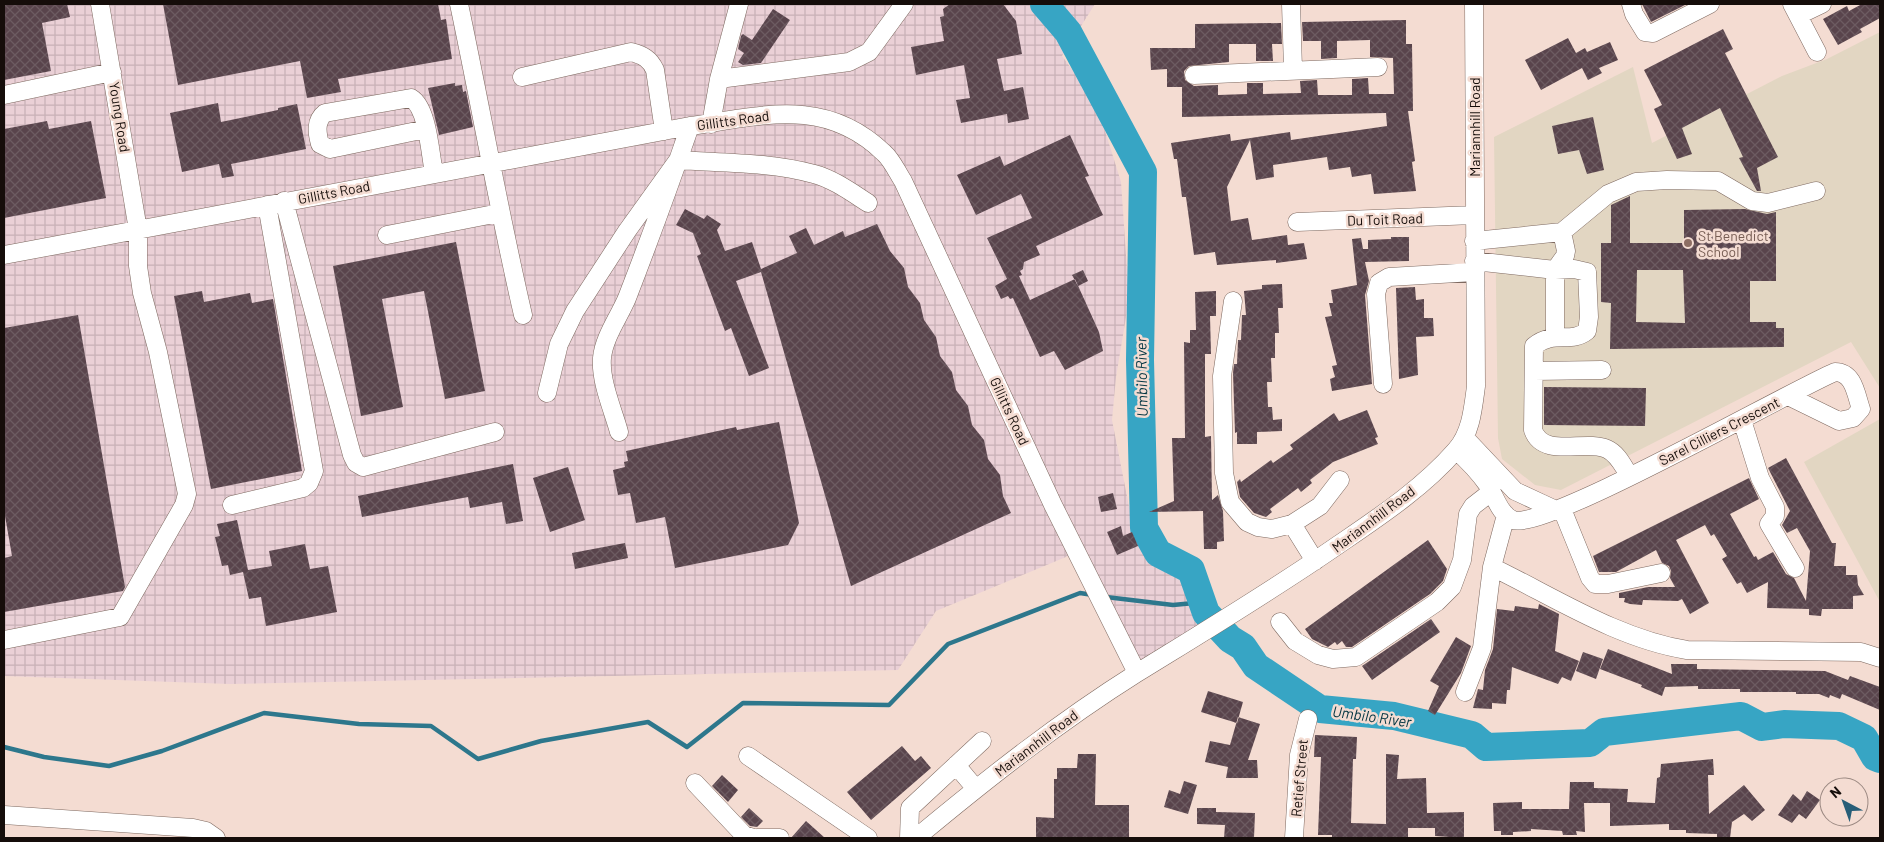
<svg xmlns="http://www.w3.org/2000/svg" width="1884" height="842" font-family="Barlow,sans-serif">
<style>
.industrial{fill:url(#industrial-grid)}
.education{fill:#e2d6c2}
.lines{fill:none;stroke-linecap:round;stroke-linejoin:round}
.stream{stroke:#2d778c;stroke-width:4.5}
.river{stroke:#37a5c4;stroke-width:28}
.building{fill:url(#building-cross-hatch);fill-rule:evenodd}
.minor-casing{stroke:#7e6960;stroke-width:19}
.minor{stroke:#fff;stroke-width:18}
.education-dot{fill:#8d6e63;stroke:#f4dcd2;stroke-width:2}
.labels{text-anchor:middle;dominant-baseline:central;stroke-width:5;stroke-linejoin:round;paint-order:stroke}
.street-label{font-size:14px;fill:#150d0a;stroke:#f4dcd2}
.education-label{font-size:14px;fill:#785e54;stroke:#f4dcd2;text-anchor:start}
.water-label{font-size:15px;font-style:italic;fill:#013441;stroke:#f4dcd2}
</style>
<defs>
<pattern id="industrial-grid" width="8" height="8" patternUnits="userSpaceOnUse" patternTransform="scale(1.25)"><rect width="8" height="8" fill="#ead0d6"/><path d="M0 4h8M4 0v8" fill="none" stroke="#c8b1b6"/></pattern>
<pattern id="building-cross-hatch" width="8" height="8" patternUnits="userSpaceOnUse" patternTransform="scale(1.25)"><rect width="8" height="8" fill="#59444c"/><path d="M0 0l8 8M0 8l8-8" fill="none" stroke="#6c5b61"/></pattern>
</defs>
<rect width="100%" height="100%" fill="#f4dcd2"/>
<path class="industrial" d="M4 4H1095L1062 56 1096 102 1121 182 1129 299 1116 377 1112 420 1134 532 1151 562 1185 583 1212 627 1138 672 1078 552 936 611 898 670 230 684 4 676Z"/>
<path class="education" d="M1880 32V388L1851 342 1561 490 1535 485 1502 459 1498 438 1494 137 1633 67 1652 143 1782 76 1827 59Z
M1880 419V602L1804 462Z"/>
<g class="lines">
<path class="stream" d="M1106 597 1173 605 1194 603 1206 613
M4 747 44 757 109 766 162 751 264 713 359 724 431 726 478 759 541 741 648 722 687 747 743 703 889 705 948 644 1080 593 1093 595"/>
<path class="river" d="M1044 4 1068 32 1143 172 1140 360 1144 528 1158 553 1191 570 1206 613 1230 639 1243 647 1256 666 1320 709 1394 716 1472 735 1486 747 1590 743 1604 732 1741 716 1762 727 1784 724 1839 726 1864 738 1875 757 1880 759"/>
</g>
<path class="building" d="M4 4H67L70 17 42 23 51 71 4 80Z
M163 4H438L441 20 446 19 452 59 338 79 341 92 307 98 300 61 178 85Z
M950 4H1003L1016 21 1022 54 997 59 1004 91 1023 87 1029 119 1008 123 1007 114 961 123 956 100 970 98 964 65 916 75 911 47 944 41 940 17 944 16 943 9Z
M1642 4H1687L1651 22Z
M1862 4H1880V18L1860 29 1862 32 1838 45 1823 19 1847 6 1849 11Z
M773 9 790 20 761 63 743 65 738 62 744 53 738 49 741 36 743 34 752 40Z
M1406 20V44H1412L1413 111H1408L1415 161 1412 162 1416 191 1374 194 1371 174 1352 177 1350 167 1329 170 1327 157 1273 165 1274 177 1256 180 1250 140 1227 187 1231 221 1248 218 1252 240 1287 235 1288 245 1304 243 1307 259 1276 263V260L1217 265 1215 252 1194 255 1186 197H1182L1177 159H1174L1171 143 1230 134 1231 141 1290 132 1291 140 1387 126 1386 113 1182 117V87H1167V69L1151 70 1150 48H1195V24L1281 23 1282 44H1272L1273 61H1256V44H1229V62L1189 66 1184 71 1185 80 1194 86 1218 85V95L1247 94V83H1263V94L1301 93 1300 81 1317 80 1318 95H1352V79L1368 78 1369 94H1394L1393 58 1370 57V40L1337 41V58L1321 59V41H1303L1302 22Z
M1723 29 1733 49 1725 53 1778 157 1757 168 1761 191H1757L1739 158 1743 157 1720 108 1682 128 1692 154 1677 159 1654 109 1662 105 1644 70Z
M1568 38 1576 53 1585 48 1587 52 1610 42 1618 60 1599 68 1602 73 1588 80 1582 68 1541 90 1525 60Z
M455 83V86L462 85 463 92 466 91 473 127 439 135 428 88Z
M218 103 221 122 278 110V108L297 104 306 149 231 164 234 176 222 178 219 164 182 172 170 113Z
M1593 117 1604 170 1587 174 1579 150 1558 154 1552 126Z
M47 121 49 129 91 121 106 198 4 218V129Z
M1070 135 1089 176 1085 177 1103 215 1036 246 1040 255 1024 262 1023 269 1020 271 1022 275 1019 276 1030 300 1075 279 1099 332 1103 351 1065 370 1054 351 1040 357 1013 298 1010 299 1008 296 1001 299 995 286 1007 279 987 238 1032 218 1021 194 976 215 957 175 1000 156 1004 166Z
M1630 196V243H1684V210L1745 209 1767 214 1776 212V281H1750V322H1776V328H1784V347L1610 349 1611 303 1601 302V243H1611V205ZM1637 270H1683L1685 323 1636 322Z
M685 209 704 219 707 215 721 224 717 230 725 251 752 242 761 269 797 253 789 236 806 228 814 245 843 231 845 237 877 224 890 251 904 268 908 287 920 303 924 320 936 337 940 356 952 372 956 390 968 406 972 425 984 440 988 459 1000 475 1003 496 1011 513 851 586 761 272 736 281 769 368 749 376 731 328 725 331 697 256 701 254 693 233 676 225Z
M1391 237H1409V261L1365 262 1369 281 1365 295 1372 384 1332 391 1330 379 1335 377 1332 366 1337 365 1325 317 1332 316 1329 303H1333L1331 290 1357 285 1352 239 1361 238 1363 249H1368V240L1391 239Z
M456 242 485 391 445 399 424 291 382 299 403 407 361 416 333 266Z
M1083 270 1088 281 1078 286 1072 275Z
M1282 284 1283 308H1278L1279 333H1275V358H1271L1272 382H1267L1268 407H1272L1273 420 1282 419V431L1257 432V444H1237V432L1235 433 1233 373 1234 364H1237L1238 340H1241L1242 315H1246L1244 291 1262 289V285Z
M1415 287 1416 300 1424 299V318H1433L1434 336 1416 337 1418 375 1399 379 1396 288Z
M202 291 204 302 250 293 252 303 273 299 302 471 211 489 174 296Z
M1216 291V316H1210L1211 354H1205V437L1211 436 1212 500 1218 495 1223 511 1224 541 1217 542V549H1204L1203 511 1149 512 1174 501 1172 438H1185L1184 342 1190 343V330H1196L1195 292Z
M78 315 125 587 123 591 4 612V558L12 556 4 510V328Z
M1544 387 1646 388 1645 426 1544 425Z
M1367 410 1378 437 1375 438 1378 444 1333 462 1310 480 1312 483 1301 492 1298 488 1270 509 1272 512 1266 517 1254 513 1240 497 1237 482 1240 479 1241 482 1271 460 1273 463 1293 449 1290 445 1334 413 1339 421Z
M779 422 799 523 788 545 675 568 665 517 636 523 630 493 618 495 613 470 625 467 624 462 628 461 626 451 736 427 737 430Z
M1786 458 1832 543H1836L1834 566H1846V575H1857L1858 585 1864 595 1853 596V609H1822L1821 616 1809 615V609L1767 608 1768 582 1747 593 1741 582 1737 584 1722 559 1727 556 1714 534 1711 536 1705 525 1676 540 1709 603 1690 614 1682 599 1678 601 1643 600 1642 605 1630 604 1624 602 1625 598H1619V593L1648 587H1675L1670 578 1671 571 1669 566 1662 563 1656 550 1616 572H1599L1593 556 1749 478 1759 499 1730 514 1754 557 1756 556 1758 560 1773 552 1786 574 1794 578 1806 601 1810 551 1797 528 1787 533 1782 525 1790 511 1768 468Z
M513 464 523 521 506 524 502 502 470 508 468 497 362 517 358 496Z
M568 467 585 520 550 532 533 478Z
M1113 493 1117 509 1101 512 1098 497Z
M237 520 248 570 272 566 269 551 305 544 310 569 328 566 337 612 266 626 261 597 249 599 243 572 230 575 228 565 222 566 215 537 220 536 217 524Z
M1121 526 1123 536 1132 532 1138 546 1117 555 1107 532Z
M1428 540 1447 569 1443 581 1430 594 1352 647H1346L1342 641 1337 645 1335 642 1328 647 1312 639 1305 629Z
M625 543 628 558 575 569 572 553Z
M1539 604 1559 614 1555 651 1579 661 1571 681 1562 677 1558 684 1512 667 1510 690H1507L1506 704 1492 703V709L1473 708 1478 689 1483 690 1485 670 1493 649 1497 609 1514 611 1515 606 1538 609Z
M1431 619 1440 632 1372 680 1362 666Z
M1456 637 1471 646 1461 673 1435 715 1428 711 1439 686 1430 681Z
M1608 649 1672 674 1671 664H1697V669L1825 671 1848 680 1850 676 1880 687V710L1842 694 1840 699 1830 695 1829 698 1819 694H1796V692H1740V689H1698V686L1665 687 1662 696 1641 687 1642 685 1600 669Z
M1583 652 1603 659 1596 679 1576 671Z
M1208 691 1243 702 1237 723 1201 712Z
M1238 717 1260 724 1248 760H1257L1258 778H1226L1228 767 1205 762 1210 741 1230 745Z
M1315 735 1357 737 1356 759H1353L1351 823 1386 824V754L1399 755 1397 779 1426 778 1427 813 1464 812V838L1435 836V828H1408V838H1332V835H1318L1321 757H1314Z
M902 746 915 761 921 756 931 768 871 820 847 792Z
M1078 754H1096L1095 805H1129V838H1036V817L1054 818V779H1057V768H1077Z
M1713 759 1714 775H1708L1709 814 1744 785 1765 810 1752 821 1744 814 1732 822 1730 838H1717V834L1686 833V830H1669V824L1610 826V803H1584L1585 832 1576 831 1577 835H1563L1562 831 1531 829V831L1513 832V835H1501V831H1494L1493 803 1522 802V809H1569L1570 782H1594V788L1628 789 1627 802 1655 803 1657 778 1660 777 1661 764Z
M722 775 738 790 728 802 712 786Z
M1184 781 1197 785 1188 814 1164 807 1169 790 1180 794Z
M1807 791 1820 800 1806 819 1799 814 1792 823 1778 815 1793 794 1801 801Z
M749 808 763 821 757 827 750 826 741 817Z
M1197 808H1216V812L1255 813 1254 838H1224L1225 825 1197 824Z
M806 821 825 838H791Z"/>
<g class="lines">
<g class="minor-casing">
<path id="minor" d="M459 4C481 108 499 212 523 315
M1291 4 1293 69
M1631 4 1634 14 1645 32 1653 33 1710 4
M1792 4 1817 52
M1799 15 1822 4
M1194 75 1378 67
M522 77 631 52C643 55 650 59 655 70L664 131
M719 79 849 62 869 52 904 4
M4 95 112 72
M711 124 719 79 739 4
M426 129 330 149 320 144C317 133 315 121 325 113L411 98C428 108 430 154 434 173
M284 201 352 455 356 463 363 467 495 432
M1297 222 1474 215
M387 235 499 213
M1474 241 1562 232 1608 194 1636 182 1667 180 1718 181 1752 201 1768 203 1816 191
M4 255 690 126C762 116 825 96 884 153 892 160 897 172 903 181L1053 505 1137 673
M1474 261 1555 270 1574 269 1587 272 1589 317 1587 331C1571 344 1554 330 1534 346L1533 430C1543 459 1585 439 1607 449 1618 454 1623 466 1629 475
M1233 301 1222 376 1224 473 1230 502 1247 522 1258 527 1272 529 1292 524 1320 506 1340 480
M1555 336V270L1565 256 1566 251 1562 232
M1534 371 1602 370
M1383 384 1376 294 1379 283 1389 277 1474 272
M547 393 559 344 575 311 627 231 678 160C723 163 770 162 814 174 833 179 851 192 868 203
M1742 420 1760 478 1775 507V516L1769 524 1795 568
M619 432C613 410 600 381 602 358 604 337 619 317 627 298 649 241 670 184 690 126
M1465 438 1515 491 1558 511
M1456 450C1467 460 1478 471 1487 484 1495 495 1499 514 1513 520 1542 532 1790 391 1835 372 1854 372 1856 395 1861 409L1853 418 1839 421 1788 396
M232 505 303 488 309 483 314 471 267 205
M1562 509 1590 578 1595 584H1608L1661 573
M1292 524 1315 561
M1492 567C1554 597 1618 639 1687 650L1861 652 1880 658
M1280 622 1295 641 1318 655 1333 659 1356 657 1437 602 1452 587 1462 560 1468 514 1473 506 1491 492
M4 640 120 617 184 505 187 494 158 352 142 293 138 266V230L100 4
M1465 692 1482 648 1492 567 1506 515
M748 756 868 838
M956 765 976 789
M695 783 744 835 754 838
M4 815 193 828 206 831 216 838
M757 838H780
M909 838 910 808 982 741
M916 838C987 779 1059 722 1137 673 1205 631 1273 590 1338 545 1379 517 1423 488 1456 450 1471 433 1473 409 1476 386L1474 4
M1294 838 1299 755 1308 719"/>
</g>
<use href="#minor" class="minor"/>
</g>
<circle class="education-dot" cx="1688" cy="243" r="5"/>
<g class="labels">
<g class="street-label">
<text transform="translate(120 117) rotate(81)">Young Road</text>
<text transform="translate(733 120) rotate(-8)">Gillitts Road</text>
<text transform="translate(1474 127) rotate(-90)">Mariannhill Road</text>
<text transform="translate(334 192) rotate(-11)">Gillitts Road</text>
<text transform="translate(1385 219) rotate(-2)">Du Toit Road</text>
<text transform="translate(1010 411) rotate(65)">Gillitts Road</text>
<text transform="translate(1719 431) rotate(-27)">Sarel Cilliers Crescent</text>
<text transform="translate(1373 519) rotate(-37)">Mariannhill Road</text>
<text transform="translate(1036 743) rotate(-37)">Mariannhill Road</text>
<text transform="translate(1299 778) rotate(-85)">Retief Street</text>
</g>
<g class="education-label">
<text x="1698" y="235">St Benedict<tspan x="1698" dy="16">School</tspan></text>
</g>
<g class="water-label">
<text transform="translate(1141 377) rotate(-91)">Umbilo River</text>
<text transform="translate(1372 716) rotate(8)">Umbilo River</text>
</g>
</g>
<rect width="1884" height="842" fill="none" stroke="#150d0a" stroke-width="10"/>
<g transform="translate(1844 802) rotate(319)"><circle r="24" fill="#f4dcd2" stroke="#9b8982"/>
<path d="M0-4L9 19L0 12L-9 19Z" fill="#275e78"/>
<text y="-8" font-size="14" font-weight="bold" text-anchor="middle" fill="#150d0a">N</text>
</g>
</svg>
